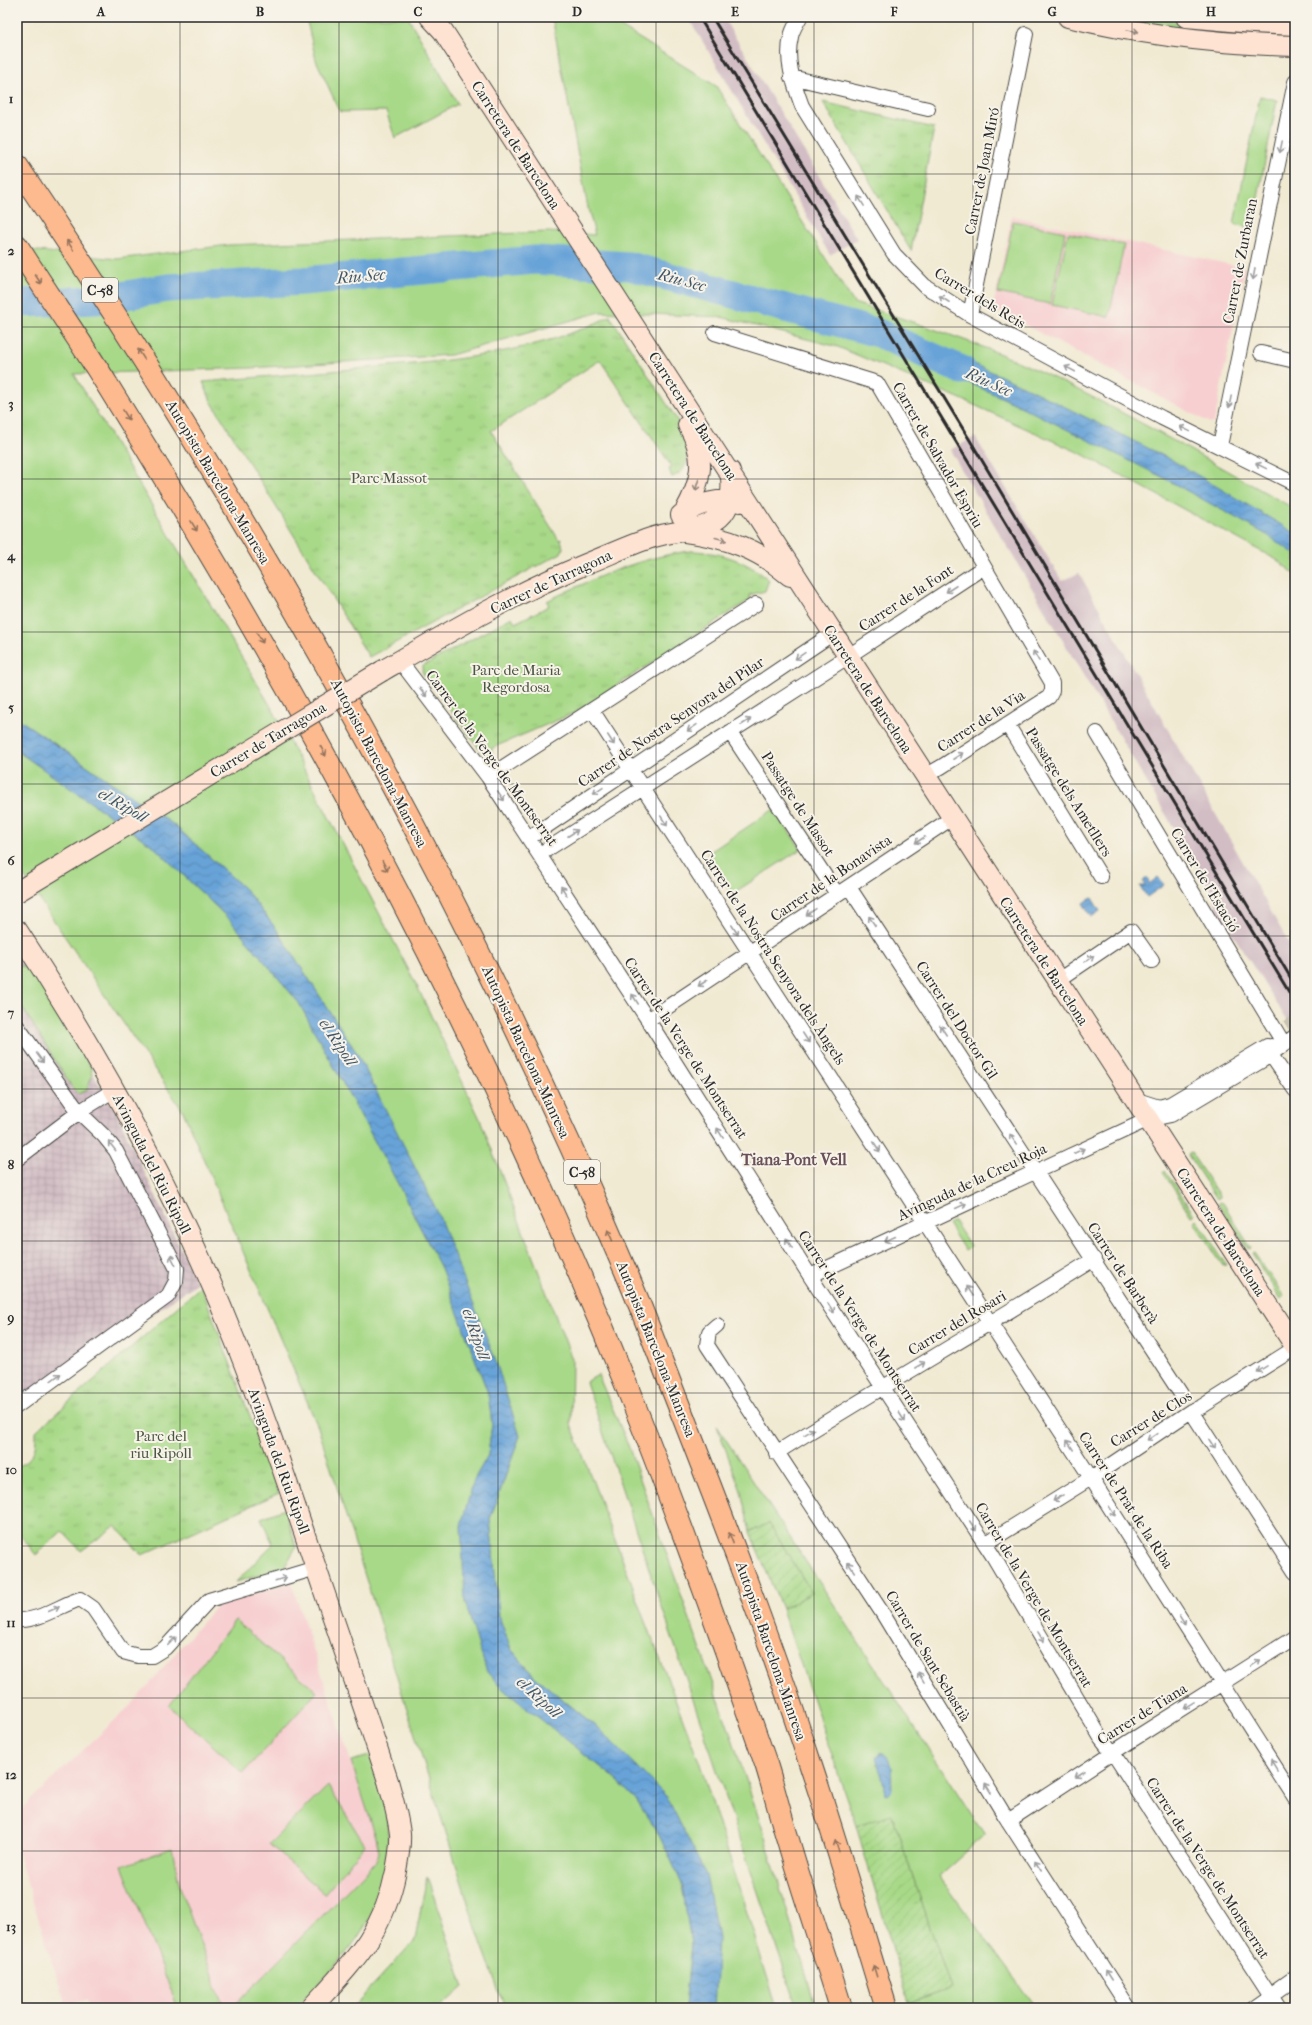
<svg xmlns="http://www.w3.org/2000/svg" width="1312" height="2025" font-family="'IM FELL French Canon',serif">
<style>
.built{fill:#f7cfd0}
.industrial{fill:url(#industrial-grid)}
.railway{fill:#d2bdc5}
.grass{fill:#a8d988;stroke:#6a825a}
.park{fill:url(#park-tufts);stroke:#6a825a}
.garden{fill:url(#garden-furrows);stroke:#6a825a}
.water{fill:url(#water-waves);stroke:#496782}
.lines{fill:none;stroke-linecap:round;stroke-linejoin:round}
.river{stroke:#67a3d8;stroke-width:29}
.street-tunnel{stroke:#c9c4b1;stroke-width:14;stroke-dasharray:14 7;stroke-linecap:butt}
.street-casing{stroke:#494844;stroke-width:16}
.secondary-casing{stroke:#494844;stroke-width:22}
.highway-casing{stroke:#494844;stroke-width:24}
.street{stroke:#fff;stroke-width:14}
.secondary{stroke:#fee3d2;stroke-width:20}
.highway{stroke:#fcba8e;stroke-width:22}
.rail{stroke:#2b2b2b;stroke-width:3}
.secondary-bridge-casing{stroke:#494844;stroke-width:22;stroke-linecap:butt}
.secondary-bridge{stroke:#fee3d2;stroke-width:20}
.oneway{stroke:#94877e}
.oneway2{stroke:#a0a0a0}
.oneway3{stroke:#94725c}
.grid{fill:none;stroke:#2b2b2b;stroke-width:1;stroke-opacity:0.55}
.labels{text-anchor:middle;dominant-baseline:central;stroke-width:4;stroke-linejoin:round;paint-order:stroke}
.shield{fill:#f7f3e8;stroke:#686764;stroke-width:1}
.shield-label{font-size:14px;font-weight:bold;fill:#2b2b2b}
.street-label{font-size:15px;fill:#2b2b2b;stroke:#f7f3e8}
.park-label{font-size:15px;fill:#4a5642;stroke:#f7f3e8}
.water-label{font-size:16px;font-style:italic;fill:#405568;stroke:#f7f3e8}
.neighbourhood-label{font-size:16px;font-weight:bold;fill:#695059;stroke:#f7f3e8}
.neatline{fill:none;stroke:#2b2b2b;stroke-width:1.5}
.grid-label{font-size:13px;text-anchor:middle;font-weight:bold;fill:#2b2b2b}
</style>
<defs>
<pattern id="industrial-grid" width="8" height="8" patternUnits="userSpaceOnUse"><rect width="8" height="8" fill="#d2bdc5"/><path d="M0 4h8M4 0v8" fill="none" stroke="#b4a3a9"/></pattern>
<pattern id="park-tufts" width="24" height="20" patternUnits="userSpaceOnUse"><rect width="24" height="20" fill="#a8d988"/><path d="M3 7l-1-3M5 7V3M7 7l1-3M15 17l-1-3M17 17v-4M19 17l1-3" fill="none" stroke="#91ba76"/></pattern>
<pattern id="garden-furrows" width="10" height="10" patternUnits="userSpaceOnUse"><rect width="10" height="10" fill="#a8d988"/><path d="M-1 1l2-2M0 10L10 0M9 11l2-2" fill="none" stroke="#91ba76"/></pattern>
<pattern id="water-waves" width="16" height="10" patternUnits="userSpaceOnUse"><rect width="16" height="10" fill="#67a3d8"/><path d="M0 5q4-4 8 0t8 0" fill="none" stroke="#5585af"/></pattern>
</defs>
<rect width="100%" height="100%" fill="#f7f3e8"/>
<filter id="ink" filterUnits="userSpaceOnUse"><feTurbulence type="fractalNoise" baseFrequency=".025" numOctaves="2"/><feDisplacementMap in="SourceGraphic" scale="8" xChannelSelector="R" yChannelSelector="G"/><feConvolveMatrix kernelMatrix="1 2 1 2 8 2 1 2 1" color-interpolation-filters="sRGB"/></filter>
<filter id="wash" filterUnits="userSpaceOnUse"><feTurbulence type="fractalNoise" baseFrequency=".012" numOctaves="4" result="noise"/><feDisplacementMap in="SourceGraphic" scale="16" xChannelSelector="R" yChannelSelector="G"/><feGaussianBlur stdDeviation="0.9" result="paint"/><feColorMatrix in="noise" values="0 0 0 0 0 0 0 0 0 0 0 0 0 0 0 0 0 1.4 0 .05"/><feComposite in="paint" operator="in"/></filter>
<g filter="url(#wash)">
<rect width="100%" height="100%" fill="#f1ead3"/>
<path class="built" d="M1012 216 1245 268 1214 423H1210L993 308Z
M291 1582 376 1837 379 1852 377 1860 232 2008H88L86 2000 66 2005 17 1851V1813L133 1703 217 1605Z"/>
<path class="industrial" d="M17 950 115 1110 197 1283 17 1410Z"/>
<path class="railway" d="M688 17H723L857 239 830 255Z
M975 437 1062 581 1079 573 1295 954V1032L1216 908 1213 894 950 450Z"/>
<path class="grass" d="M306 17H408L458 104 395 138 386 111 340 112 316 60Z
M552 17H605L716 86 854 303C904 319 954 335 1003 355 1104 398 1199 456 1295 509V574L1277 560 1082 454 961 399 838 347 721 317 600 312 451 355 251 368 74 374 274 712 416 984 480 1119 572 1359 571 1424 700 1764 777 2008H714L715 1999 667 1797 599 1729 534 1676 511 1649 499 1618 490 1519 520 1436 358 1055 277 930 245 889 174 825 17 718V249L117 259 229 245 548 232 595 235 588 208Z
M1100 17H1148L1184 23 1295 31V39L1164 28Z
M1260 96 1277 100 1252 228 1234 224Z
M1013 221 1065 232 1050 304 998 293Z
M1068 233 1124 245 1109 317 1052 305Z
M17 751 153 846 230 920 299 1003 396 1180 441 1268 488 1393 492 1424 488 1455 474 1480 465 1602 487 1672 504 1690 616 1779 636 1800 660 1836 682 1884 691 1944 685 2008H505L477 1931 318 1427 183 1111 17 866Z
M774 809 801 849 732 894 707 854Z
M17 965 32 969 91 1067 92 1076 87 1090 79 1094 71 1086 17 999Z
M1191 1153 1220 1197 1217 1199 1188 1155Z
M1165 1170 1194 1215 1191 1216 1163 1172Z
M1220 1202 1223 1203 1251 1248 1249 1249 1218 1204Z
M1197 1219 1226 1265 1223 1266 1194 1222Z
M954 1221 971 1247 965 1251 948 1224Z
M1254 1253 1284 1296 1281 1299 1252 1254Z
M598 1375 627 1442 733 1741 761 1824 816 2008H797L586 1382Z
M717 1426 985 1835 939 1876 1036 2008H911L909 2003 951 1989 892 1816 856 1826 782 1609 812 1593 769 1524 750 1532 741 1491Z
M285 1509 296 1547 284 1568 236 1582 273 1544 261 1518Z
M235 1620 317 1692 243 1773 169 1706Z
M370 1756C375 1770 382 1785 386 1799 388 1809 387 1822 388 1832 392 1911 347 1956 295 2008H232L377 1860 379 1852 376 1837 351 1761Z
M328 1786 365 1845 325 1894 269 1844Z
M172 1848 180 1888 223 2005 217 2008H178L122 1866Z
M427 1876 464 1987 439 2008H352L415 1940Z"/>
<path class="park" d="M823 102 934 128 911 251Z
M610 316 683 429C688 445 693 470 672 477L669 469 672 467 600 360 491 431 559 540 561 539 563 548 561 553 369 657 211 401 203 382C257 377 311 373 366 368 443 362 541 353 610 316Z
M692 551C721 552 747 561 769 580L765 591 749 595 751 599 574 713 492 748 491 764 422 672 423 666 512 617 515 623 549 606 547 601C592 579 642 556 692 551Z
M201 1286 279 1493 142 1555 115 1526 81 1551 62 1531 36 1555 17 1531V1468C34 1456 36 1452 36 1431Z"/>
<path class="garden" d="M769 1523 812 1593 782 1609 750 1532Z
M892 1815 951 1989 909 2003 856 1826Z"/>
<path class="water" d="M915 337 1023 386 1172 460 1295 533V554L1267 535 1162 477 1016 404 932 366Z
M17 718 174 825 245 889 277 930 358 1055 437 1211 495 1359 520 1436 490 1519 499 1616 511 1649 534 1676 599 1729 667 1797 706 1875 718 1938 714 2008H685L691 1944 682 1884 660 1836 636 1800 616 1779 504 1690 487 1672 465 1602 461 1525 474 1480 488 1455 492 1424 488 1393 441 1268 396 1180 299 1003 230 920 153 846 17 751Z
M1158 877 1164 885 1147 897 1140 886H1145L1143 882 1145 879H1148L1149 884Z
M1092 898 1100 911 1091 917 1083 903Z
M881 1752C894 1757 891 1777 892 1789L891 1792 885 1794 882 1777 876 1758Z"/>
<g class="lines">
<path class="river" d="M17 303 97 300 168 288 303 281 535 260 629 266 878 333 962 370"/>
</g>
</g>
<g filter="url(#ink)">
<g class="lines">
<path class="street-tunnel" d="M1287 1027 1295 1022"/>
<g class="street-casing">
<path id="street" d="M800 17C797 23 792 30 791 37 785 61 794 84 802 106L894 254 925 286 970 315 1162 418 1295 484
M791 77 928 109
M970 315 1026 34
M715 333 877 383 1052 683V691L1049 697 941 767 925 776
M1261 353 1295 361
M1220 446 1295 82
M400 661 488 777 648 1020 810 1276 993 1556 1101 1738 1113 1753 1279 2008
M592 710 1091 1478 1295 1798
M1007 724 1101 877
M730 732 837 894
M1097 733 1284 1044
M488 777 756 604
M529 838 832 634
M540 854 838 663 984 567
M849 887 1181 1394
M1057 981 1131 931 1152 961
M648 1020 952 818
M17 1026 79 1112 104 1136 116 1151 177 1269 176 1281 168 1296 17 1406
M1271 1046V1055L1295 1090
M1134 1099 1159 1107 1170 1104 1267 1046
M17 1159 79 1112 114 1090
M810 1276 1147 1120 1171 1115 1263 1060 1294 1037
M717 1325 709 1332 707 1345 883 1614 1005 1816 1129 2008
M1191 1411 1295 1572
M776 1453C881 1387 989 1325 1094 1259
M985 1544 1091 1478 1191 1411 1201 1407 1295 1348
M17 1620C38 1622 60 1605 80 1599L93 1608 123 1652 138 1656H152L165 1648 209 1600 316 1568
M1008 1821 1129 1742 1295 1637
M1254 2008 1295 1979"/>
</g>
<g class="secondary-casing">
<path id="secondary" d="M430 17 443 31 1295 1346
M1068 17C1142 35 1218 44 1295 46
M1186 17 1253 23 1295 25
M684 513C702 482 707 458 688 425
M681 515C698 503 720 498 740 502
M685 532C725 537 759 549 790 576
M382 671C449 632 515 593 586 564 609 555 631 544 654 537 675 530 702 532 720 517 732 506 733 486 730 471
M17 930C102 1060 179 1198 236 1343 263 1411 287 1481 310 1550 336 1627 363 1704 388 1781 393 1799 398 1816 400 1834 401 1846 398 1859 396 1871 384 1933 352 1963 311 2008"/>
</g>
<g class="highway-casing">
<path id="highway" d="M17 166C253 515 461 884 626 1272 645 1316 661 1361 679 1406 725 1524 771 1642 810 1763 837 1844 861 1926 886 2008
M17 246C47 293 79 339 108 386 307 705 485 1038 627 1387 677 1511 722 1638 766 1764 774 1789 780 1815 788 1840 804 1896 824 1952 841 2008"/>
</g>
<use href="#street" class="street"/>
<use href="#secondary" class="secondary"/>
<use href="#highway" class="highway"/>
<path class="rail" d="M699 17 1295 1002
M712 17 971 442 1295 985"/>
<g class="secondary-bridge-casing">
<path id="secondary-bridge" d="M17 892 382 671"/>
</g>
<use href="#secondary-bridge" class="secondary-bridge"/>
</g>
<defs><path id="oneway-shaft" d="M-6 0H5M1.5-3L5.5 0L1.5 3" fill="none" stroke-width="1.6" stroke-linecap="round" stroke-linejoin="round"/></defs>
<g class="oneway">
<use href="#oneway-shaft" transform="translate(1133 31) rotate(9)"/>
<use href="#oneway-shaft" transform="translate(697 485) rotate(107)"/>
<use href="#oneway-shaft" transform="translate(721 539) rotate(15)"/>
</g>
<g class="oneway2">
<use href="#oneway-shaft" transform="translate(1281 147) rotate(102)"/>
<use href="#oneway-shaft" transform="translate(861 201) rotate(-122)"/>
<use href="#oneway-shaft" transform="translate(1254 274) rotate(100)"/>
<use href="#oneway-shaft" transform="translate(944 299) rotate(-147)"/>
<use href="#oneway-shaft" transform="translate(1070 369) rotate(-152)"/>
<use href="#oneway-shaft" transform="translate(1230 402) rotate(101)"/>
<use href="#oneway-shaft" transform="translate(1185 429) rotate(-154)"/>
<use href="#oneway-shaft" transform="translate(1261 466) rotate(-154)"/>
<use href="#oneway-shaft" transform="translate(951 589) rotate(147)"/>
<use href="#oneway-shaft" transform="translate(800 656) rotate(146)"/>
<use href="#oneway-shaft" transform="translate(1036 656) rotate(-120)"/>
<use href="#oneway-shaft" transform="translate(423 692) rotate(53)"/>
<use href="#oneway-shaft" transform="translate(746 722) rotate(-33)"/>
<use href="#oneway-shaft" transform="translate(692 728) rotate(146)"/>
<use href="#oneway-shaft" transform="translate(611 740) rotate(57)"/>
<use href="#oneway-shaft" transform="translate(958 756) rotate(-33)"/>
<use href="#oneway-shaft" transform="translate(598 791) rotate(146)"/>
<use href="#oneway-shaft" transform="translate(501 796) rotate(56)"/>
<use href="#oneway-shaft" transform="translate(664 821) rotate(57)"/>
<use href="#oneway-shaft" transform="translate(573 833) rotate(-33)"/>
<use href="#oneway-shaft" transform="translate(920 840) rotate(147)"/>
<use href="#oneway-shaft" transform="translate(564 891) rotate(-123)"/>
<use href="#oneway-shaft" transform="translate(811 912) rotate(146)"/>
<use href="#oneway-shaft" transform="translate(872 921) rotate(-124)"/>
<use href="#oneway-shaft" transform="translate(735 930) rotate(57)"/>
<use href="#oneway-shaft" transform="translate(1089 959) rotate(-34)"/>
<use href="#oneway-shaft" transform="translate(703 983) rotate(147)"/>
<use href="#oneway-shaft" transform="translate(635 999) rotate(-123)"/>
<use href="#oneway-shaft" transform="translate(943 1030) rotate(-123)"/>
<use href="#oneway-shaft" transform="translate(806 1038) rotate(57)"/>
<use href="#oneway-shaft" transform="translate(40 1058) rotate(54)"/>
<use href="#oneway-shaft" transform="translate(720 1133) rotate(-122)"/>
<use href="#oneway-shaft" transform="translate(1013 1139) rotate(-123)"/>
<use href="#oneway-shaft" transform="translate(112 1146) rotate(-129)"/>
<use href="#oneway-shaft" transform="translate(877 1147) rotate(57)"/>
<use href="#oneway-shaft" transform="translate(1079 1151) rotate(-25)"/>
<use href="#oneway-shaft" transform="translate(961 1206) rotate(-25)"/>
<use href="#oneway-shaft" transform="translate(890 1239) rotate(155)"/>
<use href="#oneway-shaft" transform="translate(789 1243) rotate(-122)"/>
<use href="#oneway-shaft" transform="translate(173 1260) rotate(-117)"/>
<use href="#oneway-shaft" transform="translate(970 1291) rotate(-123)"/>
<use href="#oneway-shaft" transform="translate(831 1308) rotate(57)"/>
<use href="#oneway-shaft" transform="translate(920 1365) rotate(-30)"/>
<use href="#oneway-shaft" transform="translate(1262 1369) rotate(148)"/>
<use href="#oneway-shaft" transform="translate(56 1377) rotate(-36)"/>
<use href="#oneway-shaft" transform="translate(902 1417) rotate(57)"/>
<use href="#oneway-shaft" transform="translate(809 1432) rotate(-32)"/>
<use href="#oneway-shaft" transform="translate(1152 1437) rotate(146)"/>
<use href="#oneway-shaft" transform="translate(1212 1444) rotate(57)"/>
<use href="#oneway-shaft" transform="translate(1070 1445) rotate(-123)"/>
<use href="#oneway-shaft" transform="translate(1058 1498) rotate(148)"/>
<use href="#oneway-shaft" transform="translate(1112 1511) rotate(58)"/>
<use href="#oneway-shaft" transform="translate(973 1526) rotate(57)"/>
<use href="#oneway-shaft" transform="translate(851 1567) rotate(-124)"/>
<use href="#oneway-shaft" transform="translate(281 1579) rotate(-17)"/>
<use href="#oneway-shaft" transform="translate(54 1609) rotate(-24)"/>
<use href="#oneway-shaft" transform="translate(1182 1620) rotate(58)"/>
<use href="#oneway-shaft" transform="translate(1041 1637) rotate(59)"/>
<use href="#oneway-shaft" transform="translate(172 1641) rotate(-46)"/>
<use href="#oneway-shaft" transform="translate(1255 1663) rotate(-33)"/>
<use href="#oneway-shaft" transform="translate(921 1677) rotate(-121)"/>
<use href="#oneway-shaft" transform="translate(1189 1705) rotate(148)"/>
<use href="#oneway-shaft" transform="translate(1274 1765) rotate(-122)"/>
<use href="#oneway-shaft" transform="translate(1080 1774) rotate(147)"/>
<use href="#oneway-shaft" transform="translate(988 1788) rotate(-121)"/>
<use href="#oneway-shaft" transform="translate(1038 1866) rotate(-123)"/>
<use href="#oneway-shaft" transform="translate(1108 1975) rotate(-123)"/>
</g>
<g class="oneway3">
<use href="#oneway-shaft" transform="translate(70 245) rotate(-124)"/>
<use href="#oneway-shaft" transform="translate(38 279) rotate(57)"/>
<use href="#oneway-shaft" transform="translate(141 354) rotate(-122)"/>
<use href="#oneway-shaft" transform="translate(126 415) rotate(59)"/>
<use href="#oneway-shaft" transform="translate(194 526) rotate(59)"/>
<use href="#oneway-shaft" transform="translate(260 638) rotate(60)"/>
<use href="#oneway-shaft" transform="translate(323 751) rotate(62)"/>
<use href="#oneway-shaft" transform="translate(385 866) rotate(63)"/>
<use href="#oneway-shaft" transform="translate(610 1235) rotate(-113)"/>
<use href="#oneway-shaft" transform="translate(731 1538) rotate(-111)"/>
<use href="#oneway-shaft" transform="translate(837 1846) rotate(-108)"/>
<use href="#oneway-shaft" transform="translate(875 1971) rotate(-107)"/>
</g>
</g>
<path class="grid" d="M180 17V2008M339 17V2008M498 17V2008M656 17V2008M814 17V2008M973 17V2008M1132 17V2008M17 174H1295M17 327H1295M17 479H1295M17 632H1295M17 784H1295M17 936H1295M17 1089H1295M17 1241H1295M17 1393H1295M17 1546H1295M17 1698H1295M17 1851H1295"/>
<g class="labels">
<g class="shield">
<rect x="82" y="278" width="36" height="24" rx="3"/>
<rect x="564" y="1160" width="36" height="24" rx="3"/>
</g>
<g class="shield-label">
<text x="100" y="290">C-58</text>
<text x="582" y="1172">C-58</text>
</g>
<g class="street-label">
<text transform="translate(516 145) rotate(57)">Carretera de Barcelona</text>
<text transform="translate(982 171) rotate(-79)">Carrer de Joan Miró</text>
<text transform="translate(1240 261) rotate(-79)">Carrer de Zurbaran</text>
<text transform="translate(980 298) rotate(31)">Carrer dels Reis</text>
<text transform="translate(693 416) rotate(57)">Carretera de Barcelona</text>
<text transform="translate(938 455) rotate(60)">Carrer de Salvador Espriu</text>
<text transform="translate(218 482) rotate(59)">Autopista Barcelona-Manresa</text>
<text transform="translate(551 582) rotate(-25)">Carrer de Tarragona</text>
<text transform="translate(906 598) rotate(-33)">Carrer de la Font</text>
<text transform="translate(868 689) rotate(57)">Carretera de Barcelona</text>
<text transform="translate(981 721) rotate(-33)">Carrer de la Via</text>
<text transform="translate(671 722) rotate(-34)">Carrer de Nostra Senyora del Pilar</text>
<text transform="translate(268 740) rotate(-31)">Carrer de Tarragona</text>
<text transform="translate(492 758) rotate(54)">Carrer de la Verge de Montserrat</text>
<text transform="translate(379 763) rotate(62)">Autopista Barcelona-Manresa</text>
<text transform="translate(1069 792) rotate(58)">Passatge dels Ametllers</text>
<text transform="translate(798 804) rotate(57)">Passatge de Massot</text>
<text transform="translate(831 878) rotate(-34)">Carrer de la Bonavista</text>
<text transform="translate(1205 880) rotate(59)">Carrer de l'Estació</text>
<text transform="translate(773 957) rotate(57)">Carrer de la Nostra Senyora dels Àngels</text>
<text transform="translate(1044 961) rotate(57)">Carretera de Barcelona</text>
<text transform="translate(957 1020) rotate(57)">Carrer del Doctor Gil</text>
<text transform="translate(686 1048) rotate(57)">Carrer de la Verge de Montserrat</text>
<text transform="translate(526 1052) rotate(65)">Autopista Barcelona-Manresa</text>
<text transform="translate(152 1164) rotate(63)">Avinguda del Riu Ripoll</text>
<text transform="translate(972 1182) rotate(-25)">Avinguda de la Creu Roja</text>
<text transform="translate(1221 1232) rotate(57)">Carretera de Barcelona</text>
<text transform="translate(1123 1273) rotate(57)">Carrer de Barberà</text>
<text transform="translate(860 1321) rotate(57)">Carrer de la Verge de Montserrat</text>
<text transform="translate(957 1323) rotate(-31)">Carrer del Rosari</text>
<text transform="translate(656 1349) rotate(68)">Autopista Barcelona-Manresa</text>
<text transform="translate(1151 1419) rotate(-32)">Carrer de Clos</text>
<text transform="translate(279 1461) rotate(70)">Avinguda del Riu Ripoll</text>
<text transform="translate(1126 1500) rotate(57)">Carrer de Prat de la Riba</text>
<text transform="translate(1034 1595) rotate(59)">Carrer de la Verge de Montserrat</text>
<text transform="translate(771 1651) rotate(71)">Autopista Barcelona-Manresa</text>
<text transform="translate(928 1656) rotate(59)">Carrer de Sant Sebastià</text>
<text transform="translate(1142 1714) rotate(-32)">Carrer de Tiana</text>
<text transform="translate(1208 1868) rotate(57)">Carrer de la Verge de Montserrat</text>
</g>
<g class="park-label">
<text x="389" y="478">Parc Massot</text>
<text x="516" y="670">Parc de Maria<tspan x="516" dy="17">Regordosa</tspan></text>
<text x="161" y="1436">Parc del<tspan x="161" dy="17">riu Ripoll</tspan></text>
</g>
<g class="water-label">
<text transform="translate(361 276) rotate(-5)">Riu Sec</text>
<text transform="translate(682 280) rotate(15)">Riu Sec</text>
<text transform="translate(989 382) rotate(24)">Riu Sec</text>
<text transform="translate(123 805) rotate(30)">el Ripoll</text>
<text transform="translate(338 1042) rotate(56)">el Ripoll</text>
<text transform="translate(476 1334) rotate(71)">el Ripoll</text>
<text transform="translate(539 1697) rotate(42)">el Ripoll</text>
</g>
<g class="neighbourhood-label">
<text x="794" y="1159">Tiana-Pont Vell</text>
</g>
</g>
<rect width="1312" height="2025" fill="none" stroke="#f7f3e8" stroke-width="44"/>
<rect x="22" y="22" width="1268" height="1981" class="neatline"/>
<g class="grid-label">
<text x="101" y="16">A</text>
<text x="260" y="16">B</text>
<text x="418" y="16">C</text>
<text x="577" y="16">D</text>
<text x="735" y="16">E</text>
<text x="894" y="16">F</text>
<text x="1052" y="16">G</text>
<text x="1211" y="16">H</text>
<text x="11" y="103">1</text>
<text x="11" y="255">2</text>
<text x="11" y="408">3</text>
<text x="11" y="560">4</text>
<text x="11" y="712">5</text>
<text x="11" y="865">6</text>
<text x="11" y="1017">7</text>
<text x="11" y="1169">8</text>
<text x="11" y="1322">9</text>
<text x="11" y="1474">10</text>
<text x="11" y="1627">11</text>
<text x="11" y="1779">12</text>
<text x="11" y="1931">13</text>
</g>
</svg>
